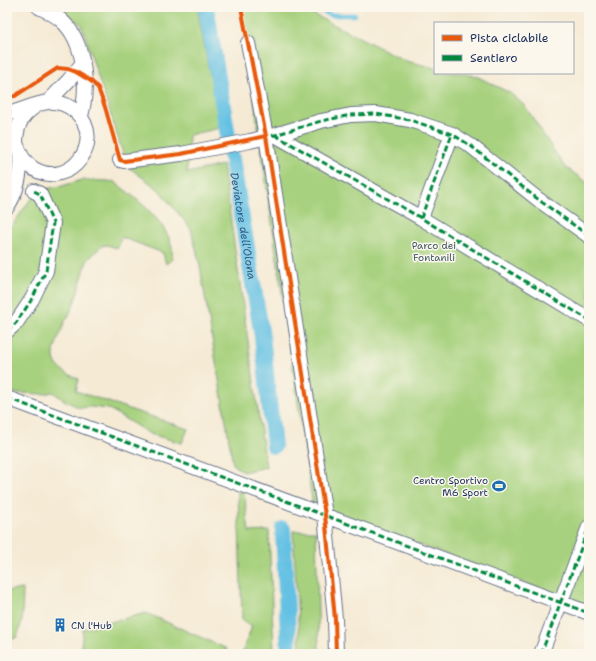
<svg xmlns="http://www.w3.org/2000/svg" width="596" height="661" font-family="'Shantell Sans',sans-serif">
<style>
.green{fill:#a7d17e;stroke:#61806e}
.lines{fill:none;stroke-linecap:round;stroke-linejoin:round}
.stream{stroke:#65c1e3;stroke-width:4.5}
.canal{stroke:#65c1e3;stroke-width:16}
.street-casing{stroke:#677087;stroke-width:16}
.street{stroke:#fff;stroke-width:14}
.quiet{stroke:#00873e;stroke-width:3;stroke-dasharray:6 3;stroke-linecap:butt}
.cycleway-casing{stroke:#fbf7ec;stroke-width:6}
.cycleway{stroke:#e8590c;stroke-width:4}
.labels{text-anchor:middle;dominant-baseline:central;stroke-width:3;stroke-linejoin:round;paint-order:stroke}
.park-label{font-size:10px;fill:#3e5866;stroke:#fbf7ec}
.poi-label{font-size:10px;fill:#1b2f5e;stroke:#fbf7ec;text-anchor:end}
.water-label{font-size:11px;font-style:italic;fill:#315b86;stroke:#fbf7ec}
</style>
<rect width="100%" height="100%" fill="#fbf7ec"/>
<filter id="ink" filterUnits="userSpaceOnUse"><feTurbulence type="fractalNoise" baseFrequency=".025" numOctaves="2"/><feDisplacementMap in="SourceGraphic" scale="8" xChannelSelector="R" yChannelSelector="G"/><feConvolveMatrix kernelMatrix="1 2 1 2 8 2 1 2 1" color-interpolation-filters="sRGB"/></filter>
<filter id="wash" filterUnits="userSpaceOnUse"><feTurbulence type="fractalNoise" baseFrequency=".012" numOctaves="4" result="noise"/><feDisplacementMap in="SourceGraphic" scale="16" xChannelSelector="R" yChannelSelector="G"/><feGaussianBlur stdDeviation="0.9" result="paint"/><feColorMatrix in="noise" values="0 0 0 0 0 0 0 0 0 0 0 0 0 0 0 0 0 1.4 0 .05"/><feComposite in="paint" operator="in"/></filter>
<g filter="url(#wash)">
<rect width="100%" height="100%" fill="#f5ead4"/>
<path class="green" d="M55 7H197L220 128 189 135 187 173 223 165 266 467 243 472 233 464 200 266 191 229 158 189 127 166 81 24Z
M240 7H299L406 61 435 68V73H460L476 76 510 93 525 106 564 166 589 184V606L313 507 244 30Z
M82 180 109 181 111 182 113 181C135 197 177 228 172 259L166 264 163 253 121 237 118 248 107 245 101 246 87 261 74 304 68 317 65 321C54 351 42 364 79 379L76 391 188 429 182 443 150 434 109 409 91 407 80 408 64 400 53 392 43 394 14 393 7 413V233L30 200 40 190 62 186Z
M238 491 244 492 249 532 269 531 274 654H242L252 626 242 620Z
M293 531H316L319 654H300Z
M23 589 22 621 17 637 7 642V591Z
M146 613 227 649 225 654H80L83 629Z"/>
<g class="lines">
<path class="stream" d="M314 7 330 15H355"/>
<g class="canal">
<path id="s1" d="M206 7 262 336 274 446"/>
<path d="M283 529 289 654"/>
</g>
</g>
</g>
<g filter="url(#ink)">
<g class="lines">
<g class="street-casing">
<path id="street" d="M39 7C47 11 54 14 61 20 85 41 89 86 81 116
M248 43 266 136 325 515 335 619 336 654
M48 102 69 80 82 64
M7 114C20 111 34 104 48 102 58 101 69 105 76 112 107 141 70 190 34 169 16 158 20 141 7 130
M275 135 421 218 589 320
M16 144C16 128 20 117 33 108
M120 160 124 161 181 154 250 141 275 135 321 121 351 115 376 114 410 120 452 134 471 146 539 200 589 236
M7 207C18 191 21 173 20 154
M421 218 452 134
M7 331 16 323 32 299 46 271 53 223 40 194 34 191
M7 398 589 613
M541 654 589 527"/>
</g>
<use href="#street" class="street"/>
<path class="quiet" d="M275 135 421 218 589 320
M263 137 275 135 321 121 351 115 376 114 410 120 452 134 471 146 539 200 589 236
M421 218 452 134
M7 331 16 323 32 299 46 271 53 223 40 194 34 191
M7 398 589 613
M541 654 589 527"/>
<g class="cycleway-casing">
<path id="cycleway" d="M241 7 266 136 325 515 335 619 336 654
M7 97 15 96 58 68 68 69 76 72 91 81 98 88 105 107 120 160 124 161 181 154 266 136"/>
</g>
<use href="#cycleway" class="cycleway"/>
</g>
</g>
<defs>
<g id="stadium-bare" transform="scale(1.08)"><path d="M0-5a6.5 5 0 1 0 0 10a6.5 5 0 1 0 0-10ZM-3.5-1.8h7v3.6h-7Z" fill="#1f6fb2" stroke="#fbf7ec" stroke-width="2.5" paint-order="stroke"/></g>
<g id="building-bare" transform="scale(1.08)"><path d="M-4-6H4V6H1V3H-1V6H-4ZM-2.5-4.3h1.7v1.8h-1.7ZM.8-4.3h1.7v1.8H.8ZM-2.5-1h1.7V.8h-1.7ZM.8-1h1.7V.8H.8Z" fill="#1f6fb2" stroke="#fbf7ec" stroke-width="2.5" paint-order="stroke"/></g>
</defs>
<g fill-rule="evenodd">
<use href="#stadium-bare" x="499" y="486"/>
<use href="#building-bare" x="60" y="625"/>
</g>
<g class="labels">
<g class="park-label">
<text x="434" y="245">Parco dei<tspan x="434" dy="12">Fontanili</tspan></text>
</g>
<g class="poi-label">
<text x="488" y="480">Centro Sportivo<tspan x="488" dy="12">M6 Sport</tspan></text>
<text x="71" y="625" text-anchor="start">CN l'Hub</text>
</g>
<g class="water-label">
<text stroke="none"><textPath href="#s1" startOffset="222">Deviatore dell'Olona</textPath></text>
</g>
</g>
<rect width="596" height="661" fill="none" stroke="#fbf7ec" stroke-width="24"/>
<rect x="434" y="22" width="140" height="52" fill="#fbf7ec" stroke="#a1a7b3"/>
<rect x="442" y="35" width="20" height="6" fill="#e8590c" stroke="#a1a7b3"/>
<text x="470" y="42" font-size="12" fill="#1b2f5e">Pista ciclabile</text>
<rect x="442" y="55" width="20" height="6" fill="#00873e" stroke="#a1a7b3"/>
<text x="470" y="62" font-size="12" fill="#1b2f5e">Sentiero</text>
</svg>
